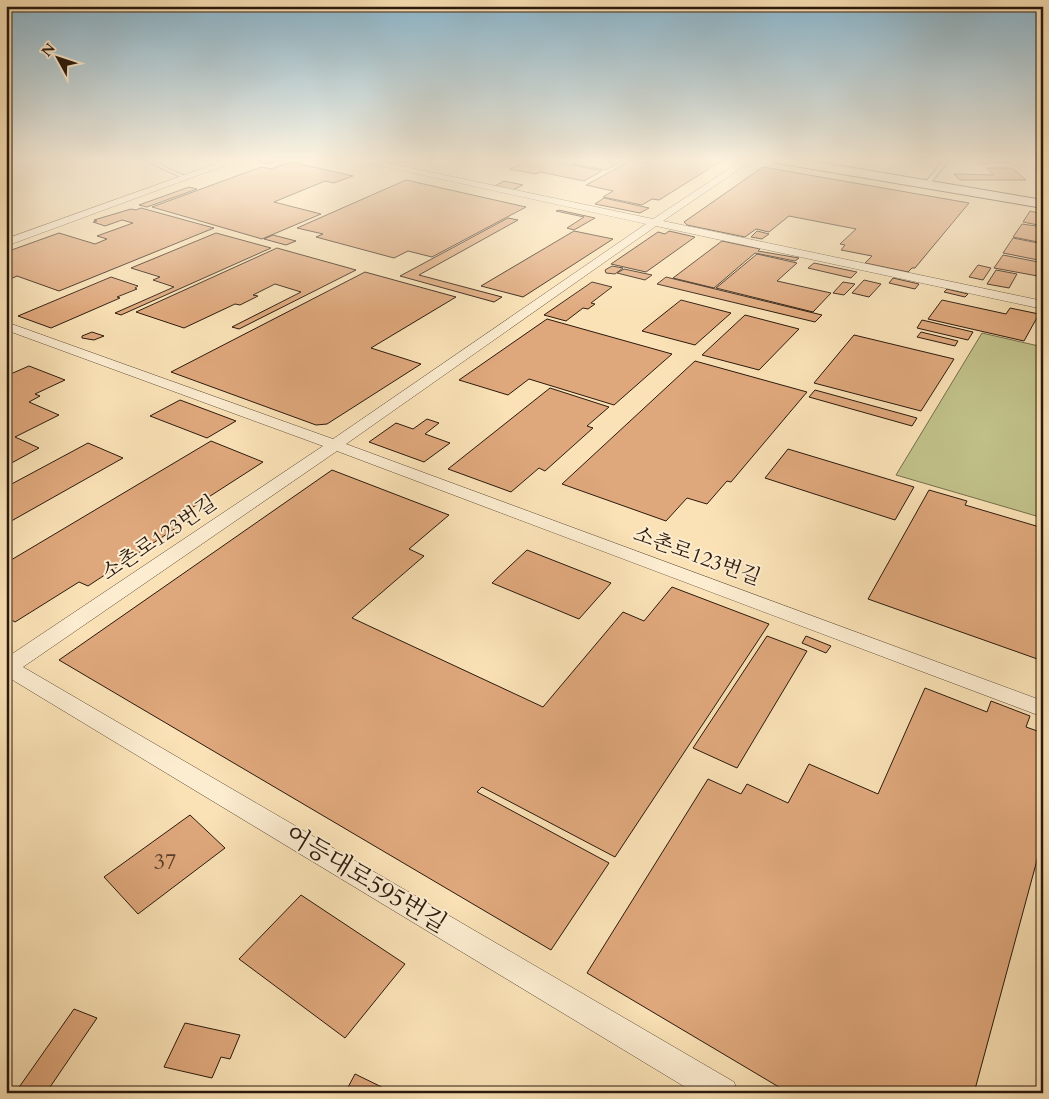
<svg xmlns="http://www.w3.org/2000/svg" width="1049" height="1099" font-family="Cardo,'Noto Serif KR',serif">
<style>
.green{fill:#c2c28b;stroke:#766e4c}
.building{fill:#dfa87c;stroke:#2a190d}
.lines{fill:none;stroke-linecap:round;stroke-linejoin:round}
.lane-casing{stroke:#5e4b37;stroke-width:2}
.street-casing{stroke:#5e4b37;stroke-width:1}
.secondary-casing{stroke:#2a190d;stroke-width:2}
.lane{fill:#fcecd0;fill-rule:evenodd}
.street{fill:#fcecd0;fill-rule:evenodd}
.secondary{fill:#fcecd0;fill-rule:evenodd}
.labels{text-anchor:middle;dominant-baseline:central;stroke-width:4;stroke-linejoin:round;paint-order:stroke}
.street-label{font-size:21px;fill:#2a190d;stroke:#fcecd0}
.near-number-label{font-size:22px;fill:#573d29}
.near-street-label{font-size:25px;fill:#2a190d;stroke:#fcecd0}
</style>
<rect width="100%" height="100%" fill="#fae2b6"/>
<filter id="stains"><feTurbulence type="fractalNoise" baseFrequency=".004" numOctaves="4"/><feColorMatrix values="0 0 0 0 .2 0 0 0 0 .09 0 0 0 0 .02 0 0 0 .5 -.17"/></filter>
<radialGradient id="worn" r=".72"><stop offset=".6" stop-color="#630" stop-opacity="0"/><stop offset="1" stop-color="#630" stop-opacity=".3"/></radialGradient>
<path class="green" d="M982 333 1043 347V518L896 475Z"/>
<path class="building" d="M266 159H274L279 160 268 164 258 162Z
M389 159H409L397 164 384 161Z
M530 159H543L602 171 584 181 540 172 536 174 510 169Z
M582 159H626L606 170 573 164Z
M653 159 723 160 659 200 652 199 642 205 603 197 613 191 586 185 632 160 646 163Z
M1005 159 1009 162 979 164 971 160Z
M291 162 353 176 334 183 325 181 274 202 321 214 262 239 152 207 261 167 271 169Z
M763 167 969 203 915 268H912L908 272 865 263 872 256 841 250 845 245 840 244 856 229 789 216 769 232 756 229 745 237 687 225 684 222Z
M987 168H1012L1026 180H960L954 174 994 175Z
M406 180 526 207 432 257 408 251 394 258 316 237 323 234 297 228Z
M504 181 523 185 513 190 495 186Z
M189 187 197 189 147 207 139 205Z
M604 198 649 208 640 213 595 204Z
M141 208 214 228 59 291 17 276 6 281V276L9 275 6 274V252L59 233 95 244 107 239 97 236 133 223 122 220 105 226 93 222 97 221 94 220 131 209 136 210Z
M559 210 595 218 574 230 567 228 584 217 556 211Z
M1030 211 1043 214V226L1023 222Z
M508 218 518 220 419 275 502 297 494 302 400 276Z
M1022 224 1043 227V243L1013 237Z
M574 231 613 239 523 297 481 286Z
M669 231 695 237 646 272 611 264 658 232 665 234Z
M757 231 769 234 762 239 751 237Z
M216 233 271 248 121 315 115 313 174 287 153 280 160 277 131 268Z
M273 235 296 241 286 245 264 239Z
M1013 238 1043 244V261L1003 253Z
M722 241 760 249 758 251 799 258 795 261 755 253 714 288 673 278Z
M277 248 356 270 239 329 232 327 301 292 275 284 253 295 258 296 240 305 235 304 184 328 136 312Z
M757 254 797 263 777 281 831 293 813 312 716 288Z
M1003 255 1043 263V277L994 268Z
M814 263 857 272 851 278 808 268Z
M978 265 991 268 983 280 969 277Z
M612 266 623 268 615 274 606 273 605 270Z
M624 269 652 275 645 280 617 273Z
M996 270 1017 274 1009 288 987 284Z
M365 272 456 297 371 348 421 364 327 424 316 425 171 372Z
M111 277 138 286 135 288 137 289 117 297 120 298 51 328 18 316Z
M666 277 822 315 815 322 657 284Z
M893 278 919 284 915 289 889 283Z
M864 280 881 284 869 297 852 293Z
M592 282 612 287 591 303 595 304 588 309 583 308 566 321 544 315Z
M843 282 855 284 844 295 833 293Z
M947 289 968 294 965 297 944 292Z
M681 300 731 313 695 345 642 331Z
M942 300 1006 314 1010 308 1039 314 1024 341 928 319Z
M745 315 799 329 759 370 702 355Z
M547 319 672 354 614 405 529 379 508 395 459 380Z
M922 320 973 332 968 340 917 328Z
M92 332 104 336 94 340 82 338V336Z
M921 332 958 341 955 346 917 337Z
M854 335 954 359 921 411 814 383Z
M695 361 807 392 731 482 727 481 707 504 687 498 666 521 562 484Z
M29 366 65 380 35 394 40 396 29 402 59 415 15 437 39 448 6 466V376Z
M550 388 609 407 587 426 593 428 545 471 539 468 511 492 448 469Z
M815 390 917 418 912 426 809 397Z
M180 400 236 421 207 438 150 416Z
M427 419 439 423 425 434 450 443 424 462 369 442 396 423 413 429Z
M211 441 263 462 173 520 182 524 88 586 79 582 15 622 6 617V563Z
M88 443 123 458 6 524V487Z
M788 449 914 487 895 520 765 478Z
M332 470 449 515 409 549 424 556 352 618 543 707 623 612 644 621 672 587 769 624 615 857 482 787 477 792 609 863 551 950 59 660Z
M929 490 967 501 965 505 1043 528V661L868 599Z
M527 550 611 583 579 619 492 583Z
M767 636 807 651 737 768 693 748Z
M806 636 831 646 826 653 802 643Z
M925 688 987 712 991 701 1030 716 1026 727 1043 733V838L974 1093H789L587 973 708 779 741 794 747 784 788 803 809 764 878 794Z
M190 815 225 848 138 914 104 877Z
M301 895 405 964 345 1038 239 959Z
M74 1009 97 1018 46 1093H15Z
M185 1023 240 1035 230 1059 221 1057 212 1078 164 1067Z
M355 1074 394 1093H345Z"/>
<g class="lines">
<g class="lane-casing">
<path id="lane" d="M142 159H148L189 178 185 179Z
M945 159H950L928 186H924V184Z"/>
</g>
<g class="street-casing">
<path id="street" d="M229 159H242L6 246V239Z
M350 159H368L653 219 744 159H754L663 221 1043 301V309L656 226 346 444 1043 701V717L337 451 23 667 734 1082 738 1093H695L6 676V658L323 446 6 330V322L333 439 646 224Z"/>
</g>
<g class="secondary-casing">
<path id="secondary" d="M771 159H800L1043 200V208L777 163Z"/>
</g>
<use href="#lane" class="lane"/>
<use href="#street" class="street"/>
<use href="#secondary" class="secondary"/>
</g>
<linearGradient id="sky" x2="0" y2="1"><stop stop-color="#8ab8d1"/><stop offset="0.51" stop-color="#fdf2de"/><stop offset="1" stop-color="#fdf2de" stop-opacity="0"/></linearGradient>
<rect width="1049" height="313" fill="url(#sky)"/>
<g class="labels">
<g class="street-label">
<text transform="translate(159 538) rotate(-34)">소촌로123번길</text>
<text transform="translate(697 556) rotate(20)">소촌로123번길</text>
</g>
<g class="near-number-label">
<text x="165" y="862">37</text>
</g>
<g class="near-street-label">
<text transform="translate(366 879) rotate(31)">어등대로595번길</text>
</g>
</g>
<rect width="1049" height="1099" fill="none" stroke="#fae2b6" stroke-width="25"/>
<rect x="8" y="8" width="1034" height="1084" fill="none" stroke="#2a190d" stroke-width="2.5"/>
<rect x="12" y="12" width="1024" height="1074" fill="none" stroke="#2a190d"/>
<g transform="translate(58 58) rotate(310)" stroke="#fcecd0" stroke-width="4" paint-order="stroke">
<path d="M0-4L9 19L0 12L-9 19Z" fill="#2a190d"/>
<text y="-8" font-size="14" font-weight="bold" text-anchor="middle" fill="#2a190d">N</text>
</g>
<rect width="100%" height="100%" filter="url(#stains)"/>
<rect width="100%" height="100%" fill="url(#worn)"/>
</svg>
